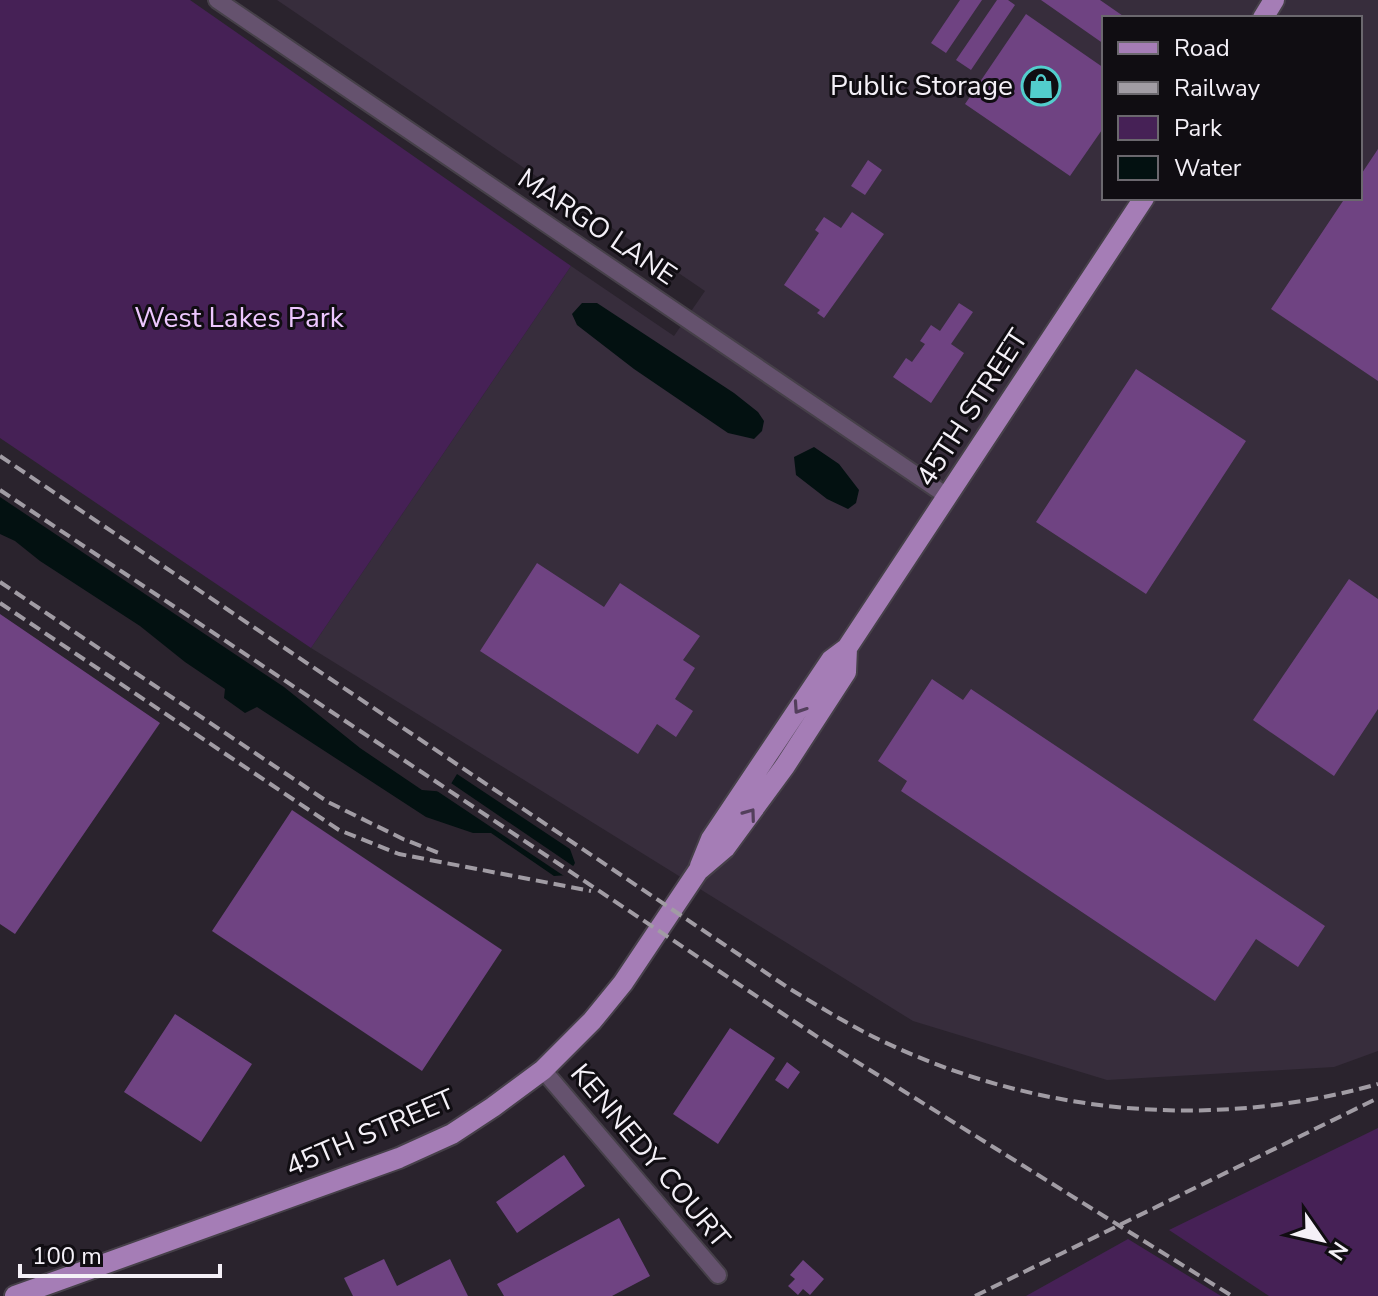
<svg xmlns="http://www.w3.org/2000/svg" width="1378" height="1296" font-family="'Nunito Sans',sans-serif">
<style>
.built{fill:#372d3c;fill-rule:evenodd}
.green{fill:#462156}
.water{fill:#031111}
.pier{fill:#2a232d}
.building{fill:#6f4382}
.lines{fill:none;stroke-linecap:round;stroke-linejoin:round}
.minor-casing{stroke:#464049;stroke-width:20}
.major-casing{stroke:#464049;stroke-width:24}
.minor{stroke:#65526e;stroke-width:16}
.major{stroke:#a57db6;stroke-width:20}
.rail{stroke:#a19ca4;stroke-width:4;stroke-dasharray:12 6;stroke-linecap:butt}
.oneway{stroke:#533f5c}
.labels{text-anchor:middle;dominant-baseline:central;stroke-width:6;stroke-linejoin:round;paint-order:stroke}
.poi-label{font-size:28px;fill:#f4f0f7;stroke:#100d12;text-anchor:end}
.street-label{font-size:28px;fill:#f4f0f7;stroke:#100d12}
.park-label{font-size:28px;fill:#edc7fe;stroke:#100d12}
</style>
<rect width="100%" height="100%" fill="#2a232d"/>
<path class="built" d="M277 0H1378V1051L1334 1067 1107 1080 913 1021 311 648 571 266 674 336 705 291ZM1104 18H1360V198H1104Z"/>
<path class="green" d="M0 0H190L571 266 311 648 0 438Z
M1378 1128V1296H1269L1169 1230Z
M1128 1239 1221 1296H1026Z"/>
<path class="water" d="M582 303H597L734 393 758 412 764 421 762 431 754 439 728 433 634 369 577 325 572 314Z
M814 447 839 464 859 490 856 503 848 509 827 499 796 475 794 457Z
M0 497 284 687 360 748 422 790 446 792 457 774 570 849 575 863 568 875 554 876 491 833H473L426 817 257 707 245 713 224 698 225 689 185 662 140 626 40 561 15 541 0 534Z"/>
<path class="pier" d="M448 781 576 868 571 878H567L431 787 444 788Z"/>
<path class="building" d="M960 0H982L946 53 931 43Z
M997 0H1008L1015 5 971 70 956 60Z
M1041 0H1100L1126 18H1104V44Z
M1026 14 1104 68V127L1070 176 965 104Z
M1378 149V381L1271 309 1345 198H1360V176Z
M868 160 882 170 865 195 851 186Z
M852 212 884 234 824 318 817 313 820 310 784 285 819 233 815 230 824 217 841 228Z
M959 303 973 312 951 344 964 353 931 403 893 377 906 358 912 362 925 344 920 341 931 325 940 331Z
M1136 369 1246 441 1146 594 1036 522Z
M537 563 604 607 620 583 700 636 683 660 695 668 675 699 693 711 676 737 657 724 638 754 480 651Z
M1349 579 1378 599V709L1334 776 1253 720Z
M0 614 160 723 15 934 0 924Z
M932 679 963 700 971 689 1325 926 1298 967 1256 939 1215 1001 901 791 907 781 878 761Z
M292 810 502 950 422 1071 212 931Z
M175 1014 252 1064 201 1142 124 1092Z
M730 1028 775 1058 718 1144 673 1114Z
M787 1062 800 1072 788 1089 775 1080Z
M564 1155 585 1186 517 1233 496 1202Z
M619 1218 650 1276 612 1296H504L497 1284Z
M384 1259 397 1286 450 1259 468 1296H353L344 1278Z
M803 1260 824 1279 810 1295 803 1289 798 1295 788 1286 795 1279 790 1275Z"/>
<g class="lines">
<g class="minor-casing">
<path id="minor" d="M217 0 947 496
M543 1070 718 1275"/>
</g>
<g class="major-casing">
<path id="major" d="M1263 18 1274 0
M700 866 711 839 831 660 847 648 1144 198
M15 1296 399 1158 452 1134 493 1107 543 1070 592 1021 623 983 698 871 725 848 785 766 846 672 847 648"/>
</g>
<use href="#minor" class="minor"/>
<use href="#major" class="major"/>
<path class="rail" d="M0 456 790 989C820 1007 849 1025 880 1040 1036 1115 1211 1131 1378 1084
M0 490 825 1042 1232 1296
M0 582 328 802 403 839 439 853
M0 603 339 830 399 854 591 891
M975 1296 1378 1098"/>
</g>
<defs><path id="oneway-chevron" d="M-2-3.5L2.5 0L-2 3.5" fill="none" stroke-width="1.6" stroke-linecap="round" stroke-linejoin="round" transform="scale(2)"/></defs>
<g class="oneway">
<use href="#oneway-chevron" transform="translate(799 708) rotate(124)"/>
<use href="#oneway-chevron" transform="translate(750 814) rotate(-54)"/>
</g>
<defs>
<g id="shop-ring" transform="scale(2)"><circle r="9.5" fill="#100d12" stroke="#52cdcc" stroke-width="1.5"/><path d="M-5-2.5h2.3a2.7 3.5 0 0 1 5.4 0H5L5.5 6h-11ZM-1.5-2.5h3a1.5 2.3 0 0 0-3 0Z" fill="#52cdcc"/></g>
</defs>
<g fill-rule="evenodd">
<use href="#shop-ring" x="1041" y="86"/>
</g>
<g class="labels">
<g class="poi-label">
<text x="1013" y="86">Public Storage</text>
</g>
<g class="street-label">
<text transform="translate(597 227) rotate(34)">MARGO LANE</text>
<text transform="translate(972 408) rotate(-57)">45TH STREET</text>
<text transform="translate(370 1133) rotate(-23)">45TH STREET</text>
<text transform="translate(650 1156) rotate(50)">KENNEDY COURT</text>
</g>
<g class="park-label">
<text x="239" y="318">West Lakes Park</text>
</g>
</g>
<rect x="1102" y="16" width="260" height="184" fill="#100d12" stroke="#6b686e" stroke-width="2"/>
<rect x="1118" y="42" width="40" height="12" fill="#a57db6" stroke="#6b686e" stroke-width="2"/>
<text x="1174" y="56" font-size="24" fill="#f4f0f7">Road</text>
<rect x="1118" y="82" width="40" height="12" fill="#a19ca4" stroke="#6b686e" stroke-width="2"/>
<text x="1174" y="96" font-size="24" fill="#f4f0f7">Railway</text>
<rect x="1118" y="116" width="40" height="24" fill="#462156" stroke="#6b686e" stroke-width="2"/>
<text x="1174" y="136" font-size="24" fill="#f4f0f7">Park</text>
<rect x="1118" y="156" width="40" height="24" fill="#031111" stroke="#6b686e" stroke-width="2"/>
<text x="1174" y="176" font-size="24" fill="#f4f0f7">Water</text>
<g transform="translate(1322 1240) rotate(124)" stroke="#100d12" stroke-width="6" paint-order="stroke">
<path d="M0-6L14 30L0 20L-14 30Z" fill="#f4f0f7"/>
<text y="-12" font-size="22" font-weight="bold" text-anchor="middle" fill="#f4f0f7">N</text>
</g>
<path d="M20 1264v12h200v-12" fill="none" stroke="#f4f0f7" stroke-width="4"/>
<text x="32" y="1264" font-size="24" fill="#f4f0f7" stroke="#100d12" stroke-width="6" paint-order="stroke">100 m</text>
</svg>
